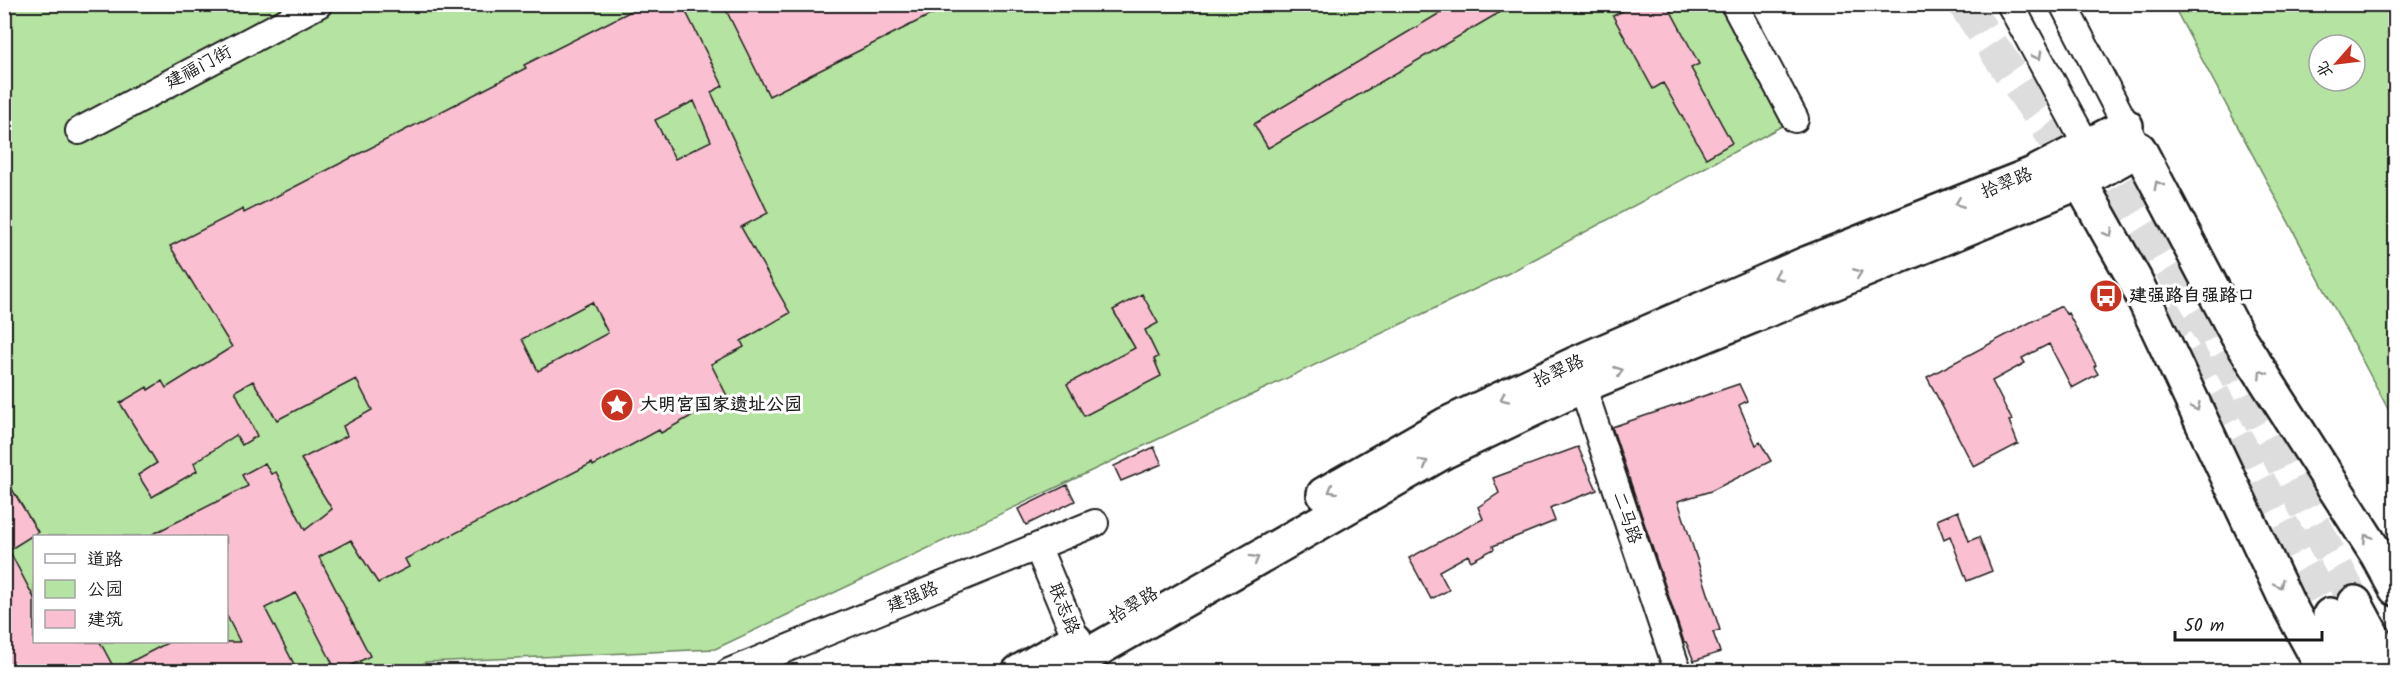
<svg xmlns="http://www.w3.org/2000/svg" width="2400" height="676" font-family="Kalam,'LXGW WenKai TC',sans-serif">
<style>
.green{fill:#b5e3a1;stroke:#68805e;stroke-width:1.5;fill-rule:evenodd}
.building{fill:#fac0d1;stroke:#1c1c1c;stroke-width:1.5;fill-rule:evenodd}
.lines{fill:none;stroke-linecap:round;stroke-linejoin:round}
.major-tunnel{stroke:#ddd;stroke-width:33;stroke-dasharray:33 16;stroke-linecap:butt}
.minor-casing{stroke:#1c1c1c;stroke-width:30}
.major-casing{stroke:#1c1c1c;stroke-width:38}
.minor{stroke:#fff;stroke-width:26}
.major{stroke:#fff;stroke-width:33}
.oneway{stroke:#999}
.labels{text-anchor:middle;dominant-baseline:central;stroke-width:6;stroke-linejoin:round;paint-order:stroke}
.street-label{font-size:18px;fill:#1c1c1c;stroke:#fff}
.poi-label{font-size:18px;font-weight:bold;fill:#1c1c1c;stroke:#fff;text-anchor:start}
</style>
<rect width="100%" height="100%" fill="#fff"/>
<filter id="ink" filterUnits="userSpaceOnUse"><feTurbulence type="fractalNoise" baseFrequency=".0167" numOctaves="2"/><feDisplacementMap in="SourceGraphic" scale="12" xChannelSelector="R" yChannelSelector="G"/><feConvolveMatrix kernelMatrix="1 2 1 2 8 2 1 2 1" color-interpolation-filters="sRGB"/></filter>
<g filter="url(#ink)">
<path class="green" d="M4 5H1735L1795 119 1507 274 715 649 426 662 409 672 5 671ZM34 536H226V642H34Z
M2173 5H2395V422ZM2319 45H2355V81H2319Z"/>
<path class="building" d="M645 4H682L723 86 711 92 768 213 741 227 790 313 741 341 744 347 711 364 727 396 661 433 659 430 593 466 592 463 405 559 409 567 378 583 351 540 319 557 370 656 339 672H337L296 593 265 608 298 672H4V476L38 532 9 550 34 598V642H100L115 670 169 642H240L226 614V537H147L248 486 242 475 265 463 271 474 276 472 305 530 332 509 301 459 347 436 343 426 372 410 356 379 277 420 253 381 235 391 257 436 242 445 236 435 194 463 197 471 152 497 138 475 157 463 120 403 147 387 148 390 162 381 166 388 232 347 170 246 243 209 244 213 526 68 524 65ZM694 101 711 141 675 159 655 120ZM592 302 608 333 538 371 522 339Z
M723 4H952L769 96Z
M1455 4H1514L1268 148 1254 124Z
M1635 4H1667L1699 64 1691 68 1732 143 1706 158 1663 83 1653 89 1613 16Z
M1142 294 1158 323 1145 330 1158 357 1154 359 1161 376 1084 416 1067 384 1135 348 1113 310Z
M2061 306 2066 314 2068 313 2096 365 2094 367 2098 374 2072 388 2049 344 2022 358 2025 363 1992 381 2012 420 2009 421 2018 444 1974 467 1927 377Z
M1739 384 1747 401 1739 405 1756 445 1760 442 1771 461 1711 491 1678 501 1720 630 1713 632 1720 652 1694 661 1686 642H1684L1612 427Z
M1154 447 1162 464 1121 481 1114 466Z
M1578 447 1597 490 1550 508 1555 521 1493 546 1494 549 1471 561 1468 555 1439 571 1449 590 1431 599 1409 558 1483 519 1478 507 1499 493 1493 478Z
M1067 485 1075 501 1026 525 1018 509Z
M1958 511 1969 541 1979 537 1992 571 1967 581 1950 536 1944 539 1937 520Z"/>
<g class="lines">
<path class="major-tunnel" d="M1964 4 2082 179
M2093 143 2236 375 2355 603
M2163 310 2210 388 2330 615"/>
<g class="minor-casing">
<path id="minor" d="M1734 4 1795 119
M2010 4 2087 146 2084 164
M2063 4 2134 141
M79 131 319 4
M1577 370 1678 672
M1038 548 1076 639 1079 657
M729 672 1095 523"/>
</g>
<g class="major-casing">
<path id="major" d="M2080 182 2135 280 2286 600 2325 672
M1324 494 1445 425 1575 364 1808 263 2033 174 2126 126
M2355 603 2392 672
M2330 615 2360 672
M1019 672 1075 640
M1058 672 1445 451 1582 386 2080 182 2139 149 2237 335 2378 556 2396 589"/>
</g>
<use href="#minor" class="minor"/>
<use href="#major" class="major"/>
</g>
<defs><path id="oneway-chevron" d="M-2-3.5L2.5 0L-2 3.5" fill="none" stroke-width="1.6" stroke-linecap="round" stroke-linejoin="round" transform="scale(1.5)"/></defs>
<g class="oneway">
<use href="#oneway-chevron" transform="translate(2038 56) rotate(62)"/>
<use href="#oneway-chevron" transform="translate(2158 185) rotate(-118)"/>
<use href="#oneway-chevron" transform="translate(1959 203) rotate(158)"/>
<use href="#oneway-chevron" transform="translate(2109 233) rotate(61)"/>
<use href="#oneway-chevron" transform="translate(1858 273) rotate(-22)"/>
<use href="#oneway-chevron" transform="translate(1778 276) rotate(157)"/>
<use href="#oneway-chevron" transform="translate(1619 371) rotate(-22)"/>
<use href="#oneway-chevron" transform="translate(2262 374) rotate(-123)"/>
<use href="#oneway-chevron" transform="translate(1504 398) rotate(155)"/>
<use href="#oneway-chevron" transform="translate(2196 407) rotate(65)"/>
<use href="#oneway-chevron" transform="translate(1424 463) rotate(-30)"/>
<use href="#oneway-chevron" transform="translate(1332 490) rotate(150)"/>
<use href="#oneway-chevron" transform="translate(2367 538) rotate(-123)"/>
<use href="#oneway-chevron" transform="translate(1255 559) rotate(-30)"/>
<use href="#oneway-chevron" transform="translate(2279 584) rotate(65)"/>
</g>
</g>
<defs>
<g id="bus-disc" transform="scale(1.725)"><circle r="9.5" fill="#c8321e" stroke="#fff"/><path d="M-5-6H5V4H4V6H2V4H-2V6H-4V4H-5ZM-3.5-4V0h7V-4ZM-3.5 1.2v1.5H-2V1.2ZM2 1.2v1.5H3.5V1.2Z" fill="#fff"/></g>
<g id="sight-disc" transform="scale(1.725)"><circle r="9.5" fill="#c8321e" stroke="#fff"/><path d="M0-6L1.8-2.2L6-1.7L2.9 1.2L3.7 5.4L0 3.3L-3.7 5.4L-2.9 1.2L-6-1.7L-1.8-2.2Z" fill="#fff"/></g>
</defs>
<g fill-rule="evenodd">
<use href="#bus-disc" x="2106" y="296"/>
<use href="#sight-disc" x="617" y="405"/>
</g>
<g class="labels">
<g class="street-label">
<text transform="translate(199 68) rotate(-28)">建福门街</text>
<text transform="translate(2007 184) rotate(-22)">拾翠路</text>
<text transform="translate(1559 372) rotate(-25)">拾翠路</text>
<text transform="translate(1626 518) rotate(71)">二马路</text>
<text transform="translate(913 598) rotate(-22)">建强路</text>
<text transform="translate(1134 606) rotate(-31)">拾翠路</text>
<text transform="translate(1063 609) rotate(68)">联志路</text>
</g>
<g class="poi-label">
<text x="2129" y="296">建强路自强路口</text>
<text x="640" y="405">大明宫国家遗址公园</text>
</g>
</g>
<rect width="2400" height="676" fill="none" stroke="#fff" stroke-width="24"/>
<rect x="12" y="12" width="2376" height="652" fill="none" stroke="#1c1c1c" stroke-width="2" filter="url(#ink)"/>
<rect x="33" y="535" width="195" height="108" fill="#ffffff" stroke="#a4a4a4" stroke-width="1.5"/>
<rect x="45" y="554" width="30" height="9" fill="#ffffff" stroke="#a4a4a4" stroke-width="1.5"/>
<text x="87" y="565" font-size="18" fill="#1c1c1c">道路</text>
<rect x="45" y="580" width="30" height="18" fill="#b5e3a1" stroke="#a4a4a4" stroke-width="1.5"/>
<text x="87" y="595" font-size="18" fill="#1c1c1c">公园</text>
<rect x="45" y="610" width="30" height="18" fill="#fac0d1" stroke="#a4a4a4" stroke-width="1.5"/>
<text x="87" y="625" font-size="18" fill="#1c1c1c">建筑</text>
<g transform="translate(2337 63) rotate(242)"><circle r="28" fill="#ffffff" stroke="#a4a4a4" stroke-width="1.5"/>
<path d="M0-4.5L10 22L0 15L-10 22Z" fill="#c8321e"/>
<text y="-9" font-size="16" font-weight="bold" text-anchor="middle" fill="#1c1c1c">北</text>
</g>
<path d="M2175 631v9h147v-9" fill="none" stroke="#1c1c1c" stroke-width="3"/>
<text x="2184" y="631" font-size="18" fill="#1c1c1c" stroke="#ffffff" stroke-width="4.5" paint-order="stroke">50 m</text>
</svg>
